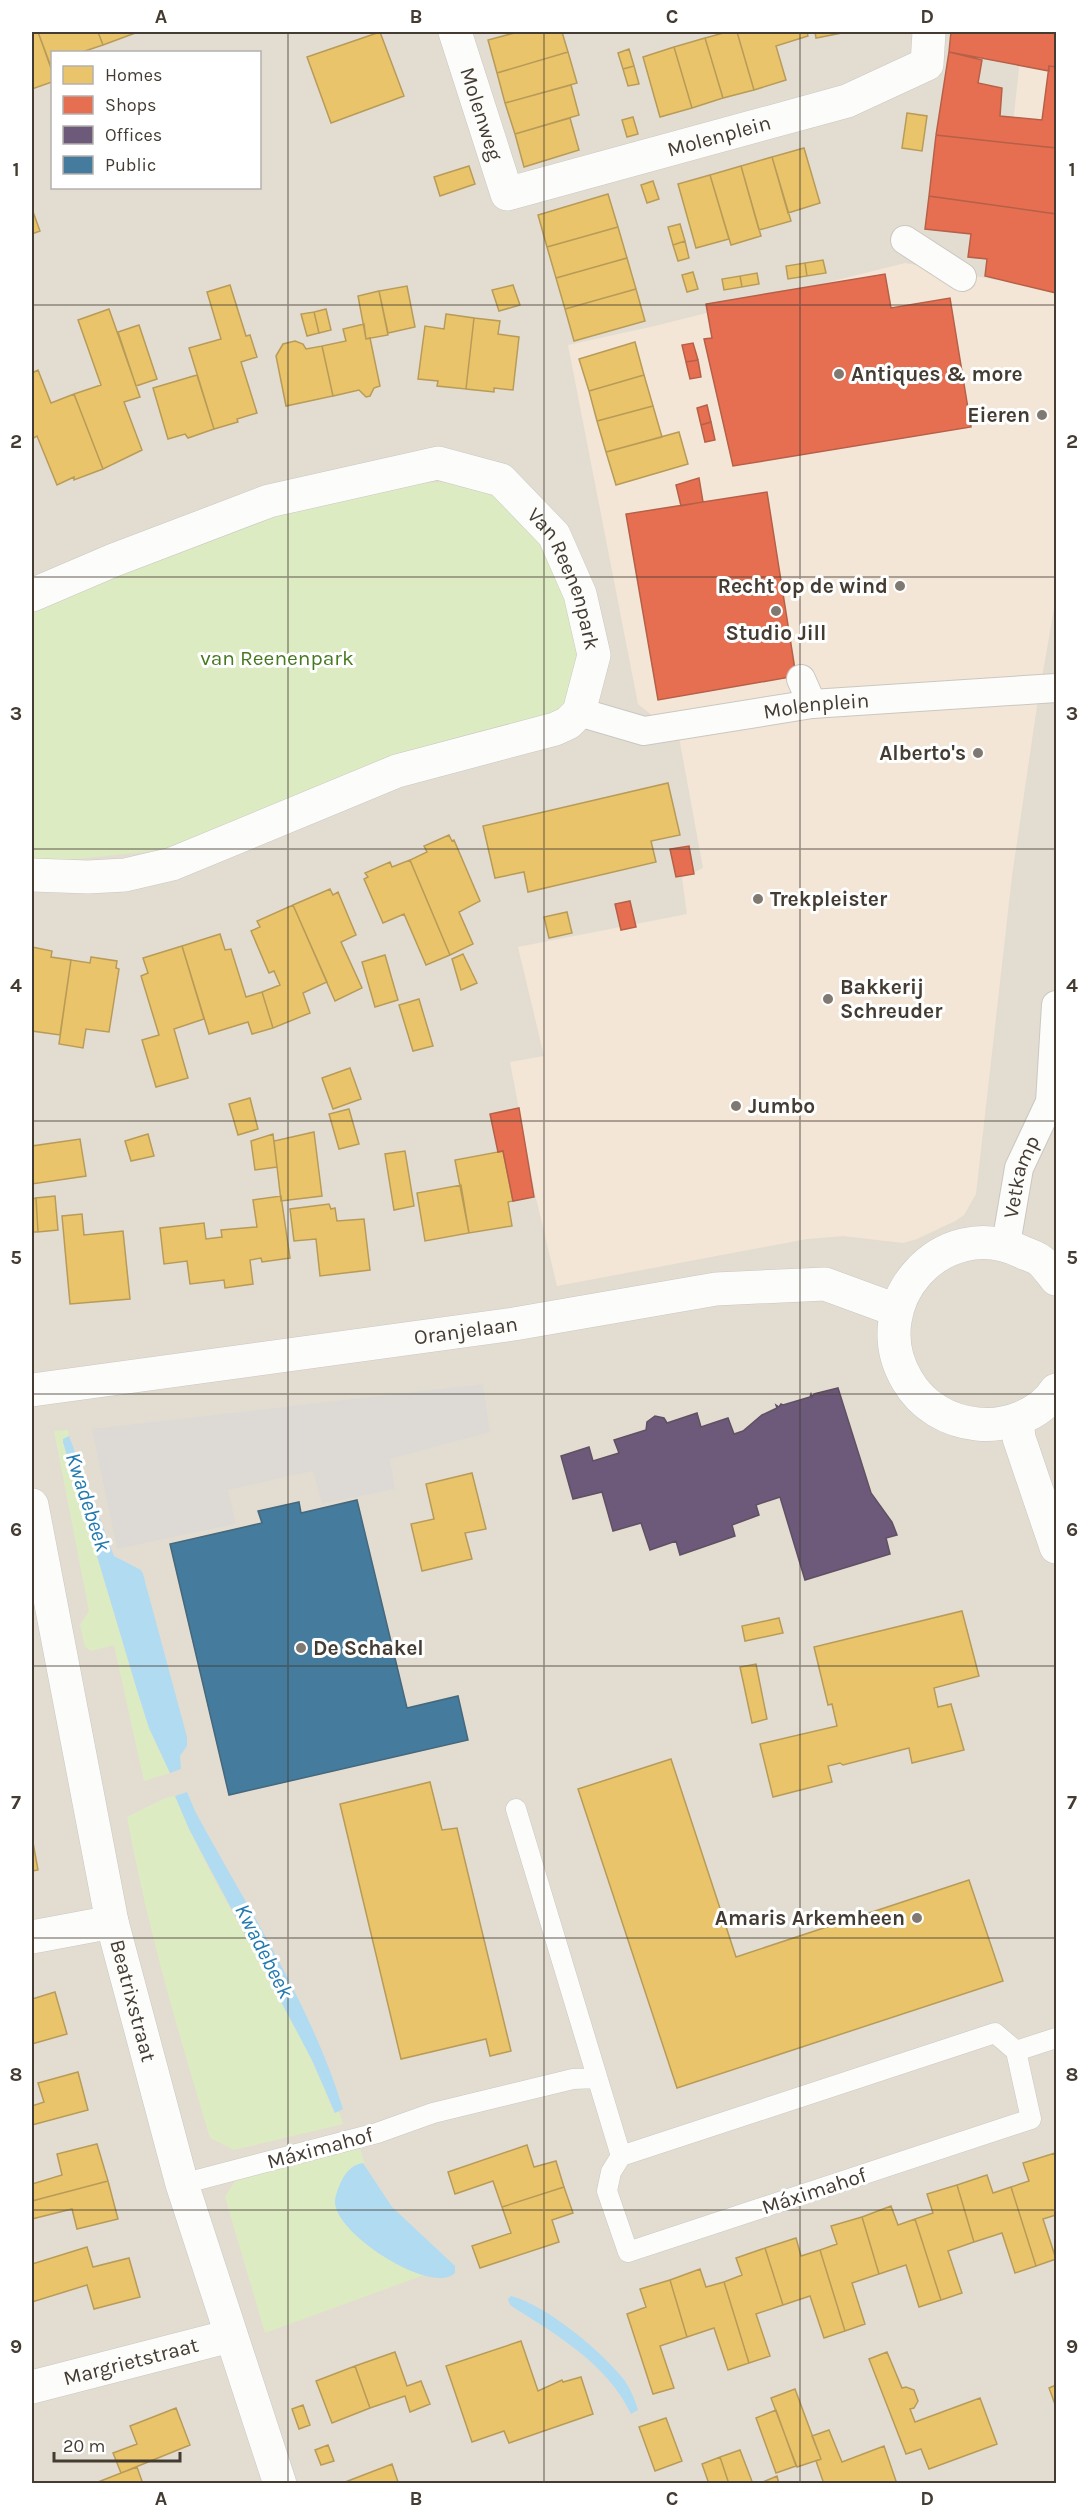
<svg xmlns="http://www.w3.org/2000/svg" width="1088" height="2515" font-family="Karla,sans-serif">
<style>
.residential{fill:#e3ddd1;fill-rule:evenodd}
.commercial{fill:#f3e6d6}
.green{fill:#ddebc2}
.parking{fill:#dddad5}
.water{fill:#b0dbf1}
.homes{fill:#e9c46a;stroke:#b89b59;stroke-width:1.5}
.shops{fill:#e76f51;stroke:#b66048;stroke-width:1.5}
.offices{fill:#6d597a;stroke:#615064;stroke-width:1.5}
.public{fill:#457b9d;stroke:#45687d;stroke-width:1.5}
.lines{fill:none;stroke-linecap:round;stroke-linejoin:round}
.service-casing{stroke:#cac7c1;stroke-width:21}
.pedestrian-casing{stroke:#cac7c1;stroke-width:30}
.minor-casing{stroke:#cac7c1;stroke-width:34}
.tertiary-casing{stroke:#cac7c1;stroke-width:34}
.service{stroke:#fcfcfb;stroke-width:20}
.pedestrian{stroke:#fcfcfb;stroke-width:28}
.minor{stroke:#fcfcfb;stroke-width:33}
.tertiary{stroke:#fcfcfb;stroke-width:33}
.grid{fill:none;stroke:#443c32;stroke-width:1.5;stroke-opacity:0.55}
.poi-dot{fill:#807971;stroke:#fff;stroke-width:2}
.labels{text-anchor:middle;dominant-baseline:central;stroke-width:6;stroke-linejoin:round;paint-order:stroke}
.street-label{font-size:21px;fill:#443c32;stroke:#fff}
.poi-label{font-size:21px;font-weight:bold;fill:#443c32;stroke:#fff;text-anchor:start}
.park-label{font-size:21px;fill:#477921;stroke:#fff}
.water-label{font-size:22px;font-style:italic;fill:#227ab0;stroke:#fff}
.neatline{fill:none;stroke:#443c32;stroke-width:2}
.grid-label{font-size:20px;text-anchor:middle;font-weight:bold;fill:#443c32}
</style>
<rect width="100%" height="100%" fill="#eeebe5"/>
<path class="residential" d="M32 32H1056V2483H32ZM52 52H260V188H52Z"/>
<path class="commercial" d="M1023 32H1056V597L1037 706 1012 876 976 1194 964 1215 955 1221 917 1239 903 1243 843 1236 807 1239 557 1286 536 1198 510 1062 544 1056 518 947 687 914 682 878 703 868 679 737 638 704 568 345 655 326 905 263 996 280Z"/>
<path class="green" d="M469 482 509 497 563 545 589 630 565 710 173 849 47 862 32 861V608L232 524 409 483Z
M68 1430 69 1436 63 1439V1442L137 1690 149 1728 170 1773 144 1781 114 1645 91 1651 85 1647 80 1625 89 1611 54 1431Z
M175 1796C220 1906 292 2002 334 2113L339 2112 343 2124 234 2150 210 2138C178 2032 147 1926 127 1817L165 1798Z
M360 2148 365 2165 363 2163 377 2253 424 2275 265 2333 225 2197 238 2176Z"/>
<path class="parking" d="M483 1384 490 1432 390 1459 395 1489 322 1504 313 1471 228 1490 236 1524 117 1549 92 1429Z"/>
<path class="water" d="M69 1436 114 1556 141 1570 143 1574 187 1737V1746L180 1756 181 1769 170 1773 149 1728 137 1690 63 1442V1439Z
M187 1792 196 1813C248 1909 311 2004 343 2109L335 2113 312 2060 189 1829 175 1796Z
M363 2163 392 2207 455 2266V2273C432 2296 335 2234 335 2202 335 2196 338 2189 340 2184 345 2173 351 2165 363 2163Z
M511 2296C546 2305 603 2352 625 2381 631 2390 635 2400 638 2410L631 2414C607 2363 555 2334 510 2305L508 2299Z"/>
<path class="homes" d="M32 32H38L52 71V82L32 89Z
M38 32H98L103 45 82 52H52V63L50 64Z
M98 32H138L103 45Z
M380 32 404 96 331 123 307 57Z
M518 32H562L568 52 497 73 488 40Z
M727 32H737L754 90 723 98 705 38Z
M737 32H807L808 36 776 46 786 80 754 90Z
M815 32H847L816 38Z
M705 38 723 98 692 108 674 47Z
M674 47 692 108 660 117 643 57Z
M629 49 634 66 623 69 618 53Z
M568 52 577 83 505 103 497 73Z
M634 66 639 84 628 86 623 69Z
M571 85 579 115 515 134 505 103Z
M907 113 927 116 922 151 902 148Z
M633 117 638 134 627 137 622 120Z
M570 118 579 150 524 167 515 134Z
M804 148 820 203 788 213 772 157Z
M772 157 791 221 759 230 741 166Z
M469 166 475 184 440 196 434 177Z
M741 166 761 236 731 245 710 175Z
M710 175 729 239 696 248 678 184Z
M653 181 659 199 647 203 641 185Z
M608 194 618 227 547 247 538 215Z
M32 209 40 231 32 234Z
M680 224 685 241 673 245 668 227Z
M618 227 627 258 556 278 547 247Z
M685 241 689 258 678 261 673 245Z
M627 258 636 289 565 309 556 278Z
M823 260 826 273 807 276 805 263Z
M805 263 807 276 788 279 786 266Z
M693 272 698 289 687 292 682 275Z
M757 273 759 284 742 287 740 276Z
M740 276 742 287 724 290 722 279Z
M230 285 246 336 250 335 257 357 241 362 257 413 237 419 238 422 214 429 189 348 221 339 207 292Z
M513 285 520 305 499 311 492 290Z
M407 286 415 327 388 333 379 291Z
M636 289 645 321 574 341 565 309Z
M379 291 388 335 366 339 358 296Z
M109 309 140 397 124 402 142 450 103 469 74 394 101 385 78 320Z
M326 309 331 330 319 333 314 312Z
M314 312 319 333 307 336 301 314Z
M446 314 474 318 466 389 437 386 438 381 418 379 425 326 444 329Z
M474 318 500 321 498 334 519 337 513 390 494 388V392L466 389Z
M364 324 366 339 370 338 380 386 374 388 370 396 366 397 359 390 333 396 322 346 346 341 343 329Z
M139 325 157 379 136 386 118 332Z
M295 341 303 344 306 349 322 346 333 396 286 406 276 356 283 344Z
M635 342 644 375 589 391 579 359Z
M38 370 51 403 74 394 103 469 74 480V477L57 485 37 436 32 439V373Z
M197 375 214 429 188 438 185 434 168 439 153 388Z
M644 375 653 406 597 421 589 391Z
M653 406 662 437 606 452 597 421Z
M679 432 688 464 616 485 606 452Z
M668 783 680 835 651 841 656 862 528 892 524 872 495 878 483 826Z
M449 835 452 841 454 840 480 901 459 912 473 944 450 955 410 860 427 852 424 846Z
M410 860 450 955 426 965 404 914 383 923 364 879 368 877 365 873 390 862 392 867Z
M330 889 333 895 338 892 356 935 341 942 362 988 335 1001 293 905Z
M293 905 327 982 303 993 310 1013 273 1028 262 992 280 985 274 971 269 973 251 931 260 927 257 921Z
M567 912 572 933 549 938 544 917Z
M220 934 225 950 231 949 246 997 262 992 273 1028 252 1034 248 1022 209 1034 182 946Z
M182 946 204 1019 174 1029 188 1078 156 1087 142 1040 159 1035 141 976 148 973 143 958Z
M32 947 52 951 51 957 71 960 60 1035 32 1031Z
M463 954 477 983 461 990 452 959Z
M385 955 398 1000 375 1007 362 962Z
M91 957 117 961 116 968 119 969 109 1032 86 1029 83 1048 59 1044 71 960 90 963Z
M419 999 433 1046 413 1051 399 1005Z
M350 1068 361 1099 333 1109 322 1078Z
M250 1098 258 1129 238 1135 229 1104Z
M349 1109 359 1144 339 1149 329 1114Z
M314 1132 322 1196 281 1201 274 1141Z
M148 1134 154 1156 131 1161 125 1141Z
M273 1134 277 1167 255 1170 251 1141Z
M80 1139 86 1176 32 1184V1146Z
M405 1151 414 1206 394 1210 385 1154Z
M503 1151 513 1201 508 1202 512 1226 469 1233 455 1160Z
M461 1185 469 1233 425 1241 417 1193Z
M55 1196 58 1230 38 1232 36 1198Z
M281 1196 290 1258 262 1262 261 1258 250 1260 253 1284 225 1288 224 1280 190 1284 187 1261 164 1264 160 1228 204 1223 206 1239 222 1237 221 1230 257 1227 253 1200Z
M36 1198 38 1232H32V1199Z
M329 1204 331 1209 335 1208 337 1221 364 1219 370 1270 320 1276 316 1239 294 1241 290 1209Z
M82 1214 84 1235 123 1231 130 1299 70 1304 62 1216Z
M472 1473 486 1529 465 1533 472 1559 422 1571 411 1524 434 1519 426 1484Z
M962 1611 979 1676 934 1688 938 1707 951 1704 964 1750 912 1763 909 1748 843 1765 840 1763 828 1766 832 1782 773 1797 760 1744 837 1726 832 1704 828 1705 814 1647Z
M779 1618 783 1633 745 1641 742 1626Z
M756 1664 767 1719 752 1723 740 1667Z
M671 1759 736 1957 969 1880 1003 1981 677 2088 578 1789Z
M430 1782 442 1830 457 1828 511 2051 490 2056 486 2039 401 2059 340 1804Z
M32 1837 38 1870 32 1871Z
M55 1992 67 2034 32 2044V1999Z
M78 2072 88 2110 32 2125V2106L44 2102 38 2083Z
M97 2144 108 2181 32 2201V2184L62 2175 57 2154Z
M527 2145 534 2167 556 2161 564 2187 502 2207 493 2181 455 2194 448 2172Z
M1055 2153 1056 2215 1043 2219 1056 2259 1036 2266 1011 2187 1029 2181 1023 2163Z
M987 2175 993 2193 1011 2187 1036 2266 1015 2273 1002 2233 974 2242 957 2185Z
M108 2181 118 2219 77 2229 72 2209 32 2219V2201Z
M957 2185 974 2242 948 2251 962 2293 941 2300 915 2219 933 2213 927 2194Z
M564 2187 573 2213 552 2220 559 2242 480 2268 472 2246 511 2233 502 2207Z
M891 2206 898 2225 915 2219 941 2300 919 2307 906 2265 879 2274 862 2217Z
M862 2217 879 2274 852 2283 865 2324 845 2331 820 2250 837 2244 831 2226Z
M796 2238 801 2256 820 2250 845 2331 824 2338 810 2296 783 2305 765 2248Z
M87 2247 93 2267 129 2258 140 2297 94 2309 87 2285 32 2302V2264Z
M765 2248 783 2305 756 2314 770 2356 749 2363 724 2282 742 2275 736 2258Z
M700 2269 706 2287 724 2282 749 2363 728 2370 714 2328 687 2337 670 2280Z
M670 2280 687 2337 660 2346 674 2388 653 2394 627 2314 646 2307 640 2289Z
M521 2341 538 2391 562 2380 563 2382 581 2377 593 2414 509 2443 504 2431 472 2442 446 2366Z
M395 2352 407 2386 421 2381 430 2404 410 2412 405 2396 370 2408 355 2366Z
M887 2352 902 2388 906 2387 914 2390 918 2401 914 2408 910 2409 915 2422 980 2398 997 2444 929 2469 921 2449 906 2454 869 2359Z
M355 2366 370 2408 332 2423 316 2381Z
M1056 2385V2407L1049 2388Z
M795 2389 821 2459 797 2467 771 2398Z
M303 2405 310 2425 299 2429 292 2409Z
M176 2408 190 2445 121 2473 113 2453 137 2444 130 2426Z
M776 2410 796 2466 776 2473 756 2418Z
M666 2418 682 2461 655 2471 639 2427Z
M829 2430 842 2462 884 2446 897 2484H824L816 2461 821 2459 812 2436Z
M328 2445 334 2461 321 2465 315 2450Z
M740 2450 753 2484H729L720 2457Z
M720 2457 729 2484H709L702 2464Z
M392 2464 398 2482 395 2484H340Z
M137 2467 143 2484H93L121 2473Z
M777 2476 779 2484H758Z"/>
<path class="shops" d="M951 32H1056V67L1049 66V71L949 52Z
M949 52 982 60 978 83 1002 88 1000 116 1042 120 1049 66 1056 67V148L936 135Z
M936 135 1056 148V214L929 196Z
M929 196 1056 214V293L985 276 987 259 968 257 971 234 925 229Z
M885 274 891 308 950 298 971 427 733 466 704 339 712 338 706 304Z
M693 343 698 360 686 362 682 345Z
M698 360 701 377 690 379 686 362Z
M707 405 711 422 701 425 697 408Z
M711 422 715 440 705 442 701 425Z
M699 478 703 502 681 506 676 485Z
M767 492 796 676 658 700 626 514Z
M689 846 694 874 676 877 670 849Z
M630 901 636 927 621 930 615 904Z
M519 1108 534 1197 513 1201 503 1151 498 1152 490 1114Z"/>
<path class="offices" d="M838 1388 871 1493 892 1522 897 1535 886 1538 890 1554 805 1580 780 1497 756 1505 759 1515 732 1525 735 1536 680 1555 676 1541 650 1550 641 1523 613 1531 602 1492 573 1499 561 1456 589 1447 593 1461 619 1453 614 1440 646 1430 647 1422 655 1416 664 1418 667 1423 697 1413 701 1427 728 1418 734 1434 743 1431 762 1415 777 1408 776 1405 779 1407 781 1404 783 1405 810 1397 811 1394 812 1397 814 1394Z"/>
<path class="public" d="M357 1500 407 1708 458 1696 468 1740 229 1795 170 1544 262 1523 258 1511 299 1502 301 1513Z"/>
<g class="lines">
<g class="service-casing">
<path id="service" d="M516 1809 621 2156 995 2033 1016 2051 1056 2038
M621 2156 611 2172 607 2191 628 2252 1031 2119 1016 2051
M182 2184 377 2133 433 2113 573 2079 597 2078"/>
</g>
<g class="pedestrian-casing">
<g id="pedestrian">
<path d="M905 240 962 277"/>
<path d="M801 679 812 704"/>
<path id="s1" d="M579 712 644 731 812 704 1056 688"/>
<path id="s2" d="M1006 1244 1019 1168 1050 1102 1056 1005"/>
</g>
</g>
<g class="minor-casing">
<g id="minor">
<path id="s3" d="M455 32 507 194 847 101 927 64 929 32"/>
<path id="s4" d="M32 595 114 560 269 501 438 463 501 480 554 535 580 594 594 655 579 712 568 723 555 729 397 771 172 864 125 875 88 877 32 875"/>
<path id="s5" d="M32 1505 112 1922 182 2184 280 2484"/>
<path d="M32 1937 112 1922"/>
<path id="s6" d="M32 2387 230 2336"/>
</g>
</g>
<g class="tertiary-casing">
<g id="tertiary">
<path d="M1056 1279C1052 1274 1047 1267 1042 1262 1037 1257 1028 1255 1022 1252 942 1213 862 1304 907 1380 922 1406 948 1421 977 1424 1006 1427 1040 1415 1056 1390"/>
<path id="s7" d="M32 1390 514 1324 716 1289 825 1284 896 1310"/>
<path d="M1017 1420 1019 1438 1056 1547"/>
</g>
</g>
<use href="#service" class="service"/>
<use href="#pedestrian" class="pedestrian"/>
<use href="#minor" class="minor"/>
<use href="#tertiary" class="tertiary"/>
</g>
<path class="grid" d="M288 32V2484M544 32V2484M800 32V2484M32 305H1056M32 577H1056M32 849H1056M32 1121H1056M32 1394H1056M32 1666H1056M32 1938H1056M32 2210H1056"/>
<g class="poi-dot">
<circle cx="839" cy="374" r="6"/>
<circle cx="1042" cy="415" r="6"/>
<circle cx="900" cy="586" r="6"/>
<circle cx="776" cy="611" r="6"/>
<circle cx="978" cy="753" r="6"/>
<circle cx="758" cy="899" r="6"/>
<circle cx="828" cy="999" r="6"/>
<circle cx="736" cy="1106" r="6"/>
<circle cx="301" cy="1648" r="6"/>
<circle cx="917" cy="1918" r="6"/>
</g>
<g class="labels">
<g class="street-label">
<text stroke="none"><textPath href="#s3" startOffset="86">Molenweg</textPath></text>
<text stroke="none"><textPath href="#s3" startOffset="390">Molenplein</textPath></text>
<text stroke="none"><textPath href="#s4" startOffset="614">Van Reenenpark</textPath></text>
<text stroke="none"><textPath href="#s1" startOffset="242">Molenplein</textPath></text>
<text stroke="none"><textPath href="#s2" startOffset="69">Vetkamp</textPath></text>
<text stroke="none"><textPath href="#s7" startOffset="438">Oranjelaan</textPath></text>
<text stroke="none"><textPath href="#s5" startOffset="506">Beatrixstraat</textPath></text>
<text transform="translate(320 2148) rotate(-15)">Máximahof</text>
<text transform="translate(814 2191) rotate(-18)">Máximahof</text>
<text stroke="none"><textPath href="#s6" startOffset="102">Margrietstraat</textPath></text>
</g>
<g class="poi-label">
<text x="851" y="374">Antiques &amp; more</text>
<text x="1030" y="415" text-anchor="end">Eieren</text>
<text x="888" y="586" text-anchor="end">Recht op de wind</text>
<text x="776" y="633" text-anchor="middle">Studio Jill</text>
<text x="966" y="753" text-anchor="end">Alberto's</text>
<text x="770" y="899">Trekpleister</text>
<text x="840" y="987">Bakkerij<tspan x="840" dy="24">Schreuder</tspan></text>
<text x="748" y="1106">Jumbo</text>
<text x="313" y="1648">De Schakel</text>
<text x="905" y="1918" text-anchor="end">Amaris Arkemheen</text>
</g>
<g class="park-label">
<text x="277" y="658">van Reenenpark</text>
</g>
<g class="water-label">
<text transform="translate(88 1502) rotate(72)">Kwadebeek</text>
<text transform="translate(264 1951) rotate(63)">Kwadebeek</text>
</g>
</g>
<rect width="1088" height="2515" fill="none" stroke="#ffffff" stroke-width="66"/>
<rect x="51" y="51" width="210" height="138" fill="#ffffff" stroke="#b4b1ad" stroke-width="1.5"/>
<rect x="63" y="66" width="30" height="18" fill="#e9c46a" stroke="#b4b1ad" stroke-width="1.5"/>
<text x="105" y="81" font-size="18" fill="#443c32">Homes</text>
<rect x="63" y="96" width="30" height="18" fill="#e76f51" stroke="#b4b1ad" stroke-width="1.5"/>
<text x="105" y="111" font-size="18" fill="#443c32">Shops</text>
<rect x="63" y="126" width="30" height="18" fill="#6d597a" stroke="#b4b1ad" stroke-width="1.5"/>
<text x="105" y="141" font-size="18" fill="#443c32">Offices</text>
<rect x="63" y="156" width="30" height="18" fill="#457b9d" stroke="#b4b1ad" stroke-width="1.5"/>
<text x="105" y="171" font-size="18" fill="#443c32">Public</text>
<path d="M54 2452v9h126v-9" fill="none" stroke="#443c32" stroke-width="3"/>
<text x="63" y="2452" font-size="18" fill="#443c32" stroke="#ffffff" stroke-width="4.5" paint-order="stroke">20 m</text>
<rect x="33" y="33" width="1022" height="2449" class="neatline"/>
<g class="grid-label">
<text x="161" y="23">A</text>
<text x="416" y="23">B</text>
<text x="672" y="23">C</text>
<text x="927" y="23">D</text>
<text x="16" y="176">1</text>
<text x="1072" y="176">1</text>
<text x="16" y="448">2</text>
<text x="1072" y="448">2</text>
<text x="16" y="720">3</text>
<text x="1072" y="720">3</text>
<text x="16" y="992">4</text>
<text x="1072" y="992">4</text>
<text x="16" y="1264">5</text>
<text x="1072" y="1264">5</text>
<text x="16" y="1536">6</text>
<text x="1072" y="1536">6</text>
<text x="16" y="1809">7</text>
<text x="1072" y="1809">7</text>
<text x="16" y="2081">8</text>
<text x="1072" y="2081">8</text>
<text x="16" y="2353">9</text>
<text x="1072" y="2353">9</text>
<text x="161" y="2505">A</text>
<text x="416" y="2505">B</text>
<text x="672" y="2505">C</text>
<text x="927" y="2505">D</text>
</g>
</svg>
